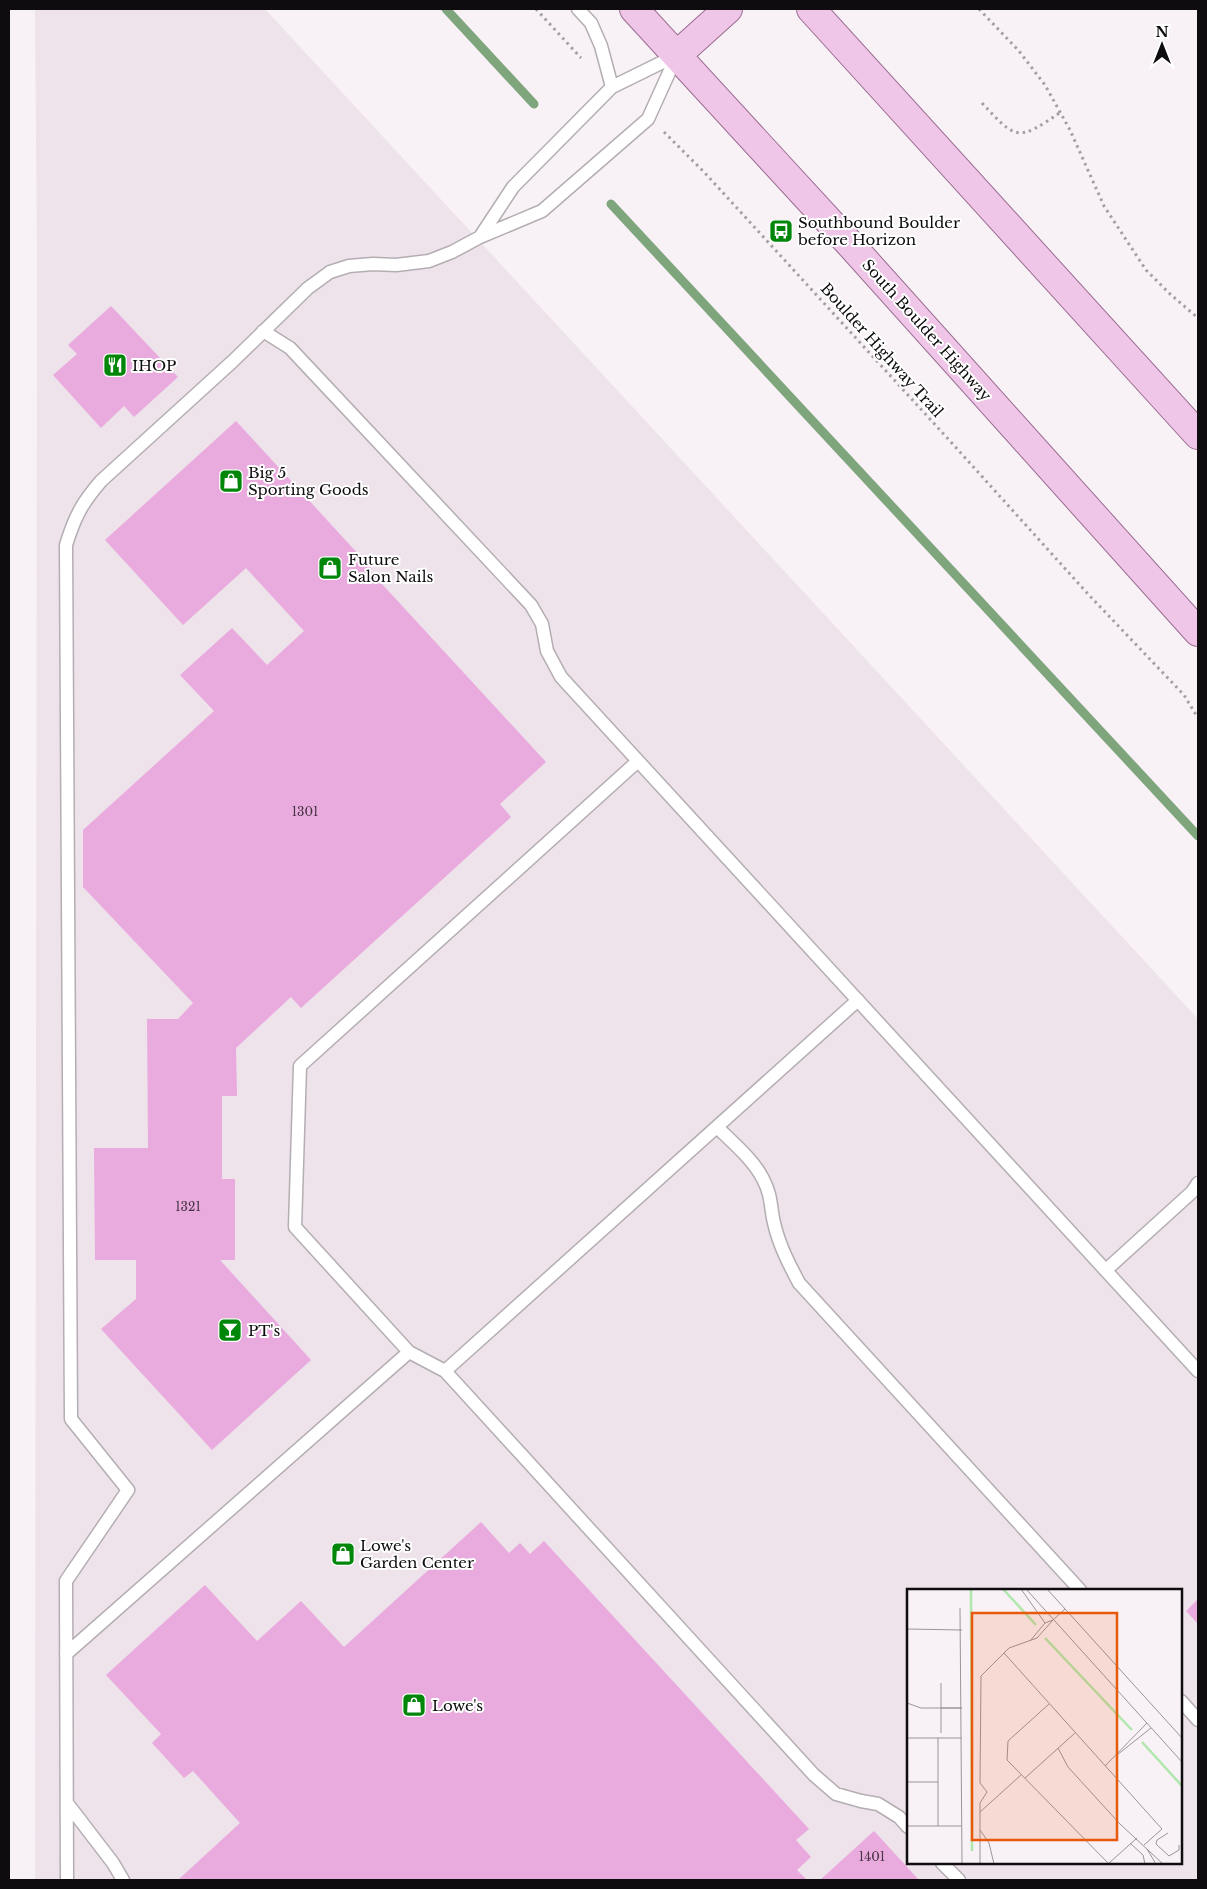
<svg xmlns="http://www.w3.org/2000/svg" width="1207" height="1889" font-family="'Libre Baskerville',serif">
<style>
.built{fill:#eee2eb;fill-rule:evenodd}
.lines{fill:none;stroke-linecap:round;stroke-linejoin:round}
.stream{stroke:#7fa57d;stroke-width:9}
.building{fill:#e9aade}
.service-casing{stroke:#b4aeb3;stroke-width:15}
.primary-casing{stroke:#996c91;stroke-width:30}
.path{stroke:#a49fa2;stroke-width:3;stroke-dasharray:2.5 4;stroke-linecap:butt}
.service{stroke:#fff;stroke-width:12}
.primary{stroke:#efc6e7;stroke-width:28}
.labels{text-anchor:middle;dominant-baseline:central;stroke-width:4;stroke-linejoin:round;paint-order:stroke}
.number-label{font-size:12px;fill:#453442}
.poi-label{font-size:15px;fill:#0e0c0e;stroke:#fff;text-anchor:start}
.street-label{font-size:15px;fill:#0e0c0e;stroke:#fff}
.inset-river{fill:none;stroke:#b0e7ac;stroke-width:2.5}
.inset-road{fill:none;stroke:#9a9599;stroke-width:1}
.view{fill:#e8590c;fill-opacity:0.15;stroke:#e8590c;stroke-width:2.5}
.inset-edge{fill:none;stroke:#0e0c0e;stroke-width:2.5}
</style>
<rect width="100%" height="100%" fill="#f8f1f6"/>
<path class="built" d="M35 9H265L1198 1019V1880H35L37 262ZM908 1590H1181V1863H908Z"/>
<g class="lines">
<path class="stream" d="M446 9 534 104
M611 204 1198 836"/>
</g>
<path class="building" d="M111 306 178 377 134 417 124 406 101 428 53 375 77 354 68 345Z
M236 421 372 569 370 571 546 762 500 804 511 817 301 1008 291 997 236 1048 237 1096H222V1179H235V1260H220L311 1360 212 1450 101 1329 136 1299V1260H95L94 1148H148L147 1019H178L193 1003 83 887V830L214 711 180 675 232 628 267 665 304 631 246 568 183 625 105 540Z
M481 1522 509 1553 520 1543 530 1554 544 1541 809 1829 796 1840 811 1857 797 1870 807 1880H178L240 1823 193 1771 184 1778 152 1743 161 1734 106 1675 205 1585 257 1641 301 1601 344 1647Z
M1198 1599V1624L1186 1611Z
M874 1831 919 1880H820Z"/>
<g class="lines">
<g class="service-casing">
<path id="service" d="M578 9 591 23 601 46 612 87
M480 237 513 187 612 87 677 55
M263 331 290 348 531 605 542 624 547 651 561 677 1198 1371
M638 761 300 1066 295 1227 409 1352 445 1371 814 1775 836 1794 861 1801 878 1804 899 1817 908 1827
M717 1127C733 1143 753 1159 763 1179 772 1196 770 1206 774 1223 779 1245 789 1264 799 1283L1080 1590
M1106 1270 1192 1192 1198 1183
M445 1371 858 1000
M66 1654 409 1352
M1181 1701 1198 1720
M67 1803 113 1863 123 1880
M942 1863 959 1880
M67 1880 66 1581 128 1490 71 1419 66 545C75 516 82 503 101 481L233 361 308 288 330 272 349 266 373 264 396 265 429 261 452 252 480 237 542 211 648 119 677 55"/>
</g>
<g class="primary-casing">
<path id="primary" d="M634 9 849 243 1198 632
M811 9 1198 435
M677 55 728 9"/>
</g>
<path class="path" d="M536 9 581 58
M979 9 1019 51 1045 85 1070 130 1104 206 1146 270 1170 294 1198 318
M982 103C1017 141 1018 141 1061 112
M664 132 704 172 950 441 1088 594 1184 695 1198 718"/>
<use href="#service" class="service"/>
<use href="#primary" class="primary"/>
</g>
<defs>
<g id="bus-square" transform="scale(1.25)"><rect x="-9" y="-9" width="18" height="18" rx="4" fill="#008609" stroke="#fff"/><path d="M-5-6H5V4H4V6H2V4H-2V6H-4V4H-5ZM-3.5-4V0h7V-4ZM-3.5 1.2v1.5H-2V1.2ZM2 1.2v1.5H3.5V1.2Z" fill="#fff"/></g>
<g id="restaurant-square" transform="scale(1.25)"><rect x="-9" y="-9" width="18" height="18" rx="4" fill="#008609" stroke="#fff"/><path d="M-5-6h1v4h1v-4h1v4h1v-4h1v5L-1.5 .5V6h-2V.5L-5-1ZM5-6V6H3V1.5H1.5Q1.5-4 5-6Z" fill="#fff"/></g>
<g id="shop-square" transform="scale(1.25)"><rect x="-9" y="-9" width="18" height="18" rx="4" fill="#008609" stroke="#fff"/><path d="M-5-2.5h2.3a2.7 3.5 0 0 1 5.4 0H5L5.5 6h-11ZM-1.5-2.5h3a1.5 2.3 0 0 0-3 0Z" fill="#fff"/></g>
<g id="bar-square" transform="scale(1.25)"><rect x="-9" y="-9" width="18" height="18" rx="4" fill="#008609" stroke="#fff"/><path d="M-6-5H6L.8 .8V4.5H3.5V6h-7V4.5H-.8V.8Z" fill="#fff"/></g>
</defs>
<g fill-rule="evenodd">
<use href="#bus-square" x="781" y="231"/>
<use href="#restaurant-square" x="115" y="365"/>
<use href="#shop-square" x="231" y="481"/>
<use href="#shop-square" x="330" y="568"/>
<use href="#bar-square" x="230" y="1330"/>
<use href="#shop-square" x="343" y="1554"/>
<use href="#shop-square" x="414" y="1705"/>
</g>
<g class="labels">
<g class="number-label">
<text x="305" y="811">1301</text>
<text x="188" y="1206">1321</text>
<text x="872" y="1856">1401</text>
</g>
<g class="poi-label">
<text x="798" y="222">Southbound Boulder<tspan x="798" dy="17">before Horizon</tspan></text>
<text x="132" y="365">IHOP</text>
<text x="248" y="472">Big 5<tspan x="248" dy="17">Sporting Goods</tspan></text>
<text x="348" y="559">Future<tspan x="348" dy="17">Salon Nails</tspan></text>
<text x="248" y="1330">PT's</text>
<text x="360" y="1545">Lowe's<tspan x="360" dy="17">Garden Center</tspan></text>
<text x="432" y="1705">Lowe's</text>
</g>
<g class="street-label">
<text transform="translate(927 330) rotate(48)">South Boulder Highway</text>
<text transform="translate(882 350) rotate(48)">Boulder Highway Trail</text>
</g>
</g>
<g transform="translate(907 1589)">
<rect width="275" height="275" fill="#f8f1f6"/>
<path class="inset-river" d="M64 0 65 262M96 0 129 36M138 49 225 141M235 153 275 197"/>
<path class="inset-road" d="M114 0 138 34M119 0 275 173M140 0 275 149M53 19 55 275M146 31 158 20M0 40 55 41M123 52 138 34 146 31M97 64 255 240 237 256M34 94V144M0 114 14 119H55M142 115 101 152 100 171 202 275M34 119H55M0 149H55M31 149V237M151 159 161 178 213 235 256 275M210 166 244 139M198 177 240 134M118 189 168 144M0 193H31M73 223 114 186M0 237H55M73 241 82 254 87 275M261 244 250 251 249 255 262 267 272 261V256M223 254 236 266 238 275M240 260 249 275M73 275V214L80 203 73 194 74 87 102 59 130 49 146 31M201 275 230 249"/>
<path class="view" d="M65 24H210V251H65Z"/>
<rect width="275" height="275" class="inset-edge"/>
</g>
<rect width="1207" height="1889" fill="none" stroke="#0e0c0e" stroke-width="20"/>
<g transform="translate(1162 45)" stroke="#ffffff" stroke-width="4" paint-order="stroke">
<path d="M0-4L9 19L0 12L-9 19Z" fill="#0e0c0e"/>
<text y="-8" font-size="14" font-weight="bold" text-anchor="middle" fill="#0e0c0e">N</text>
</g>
</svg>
